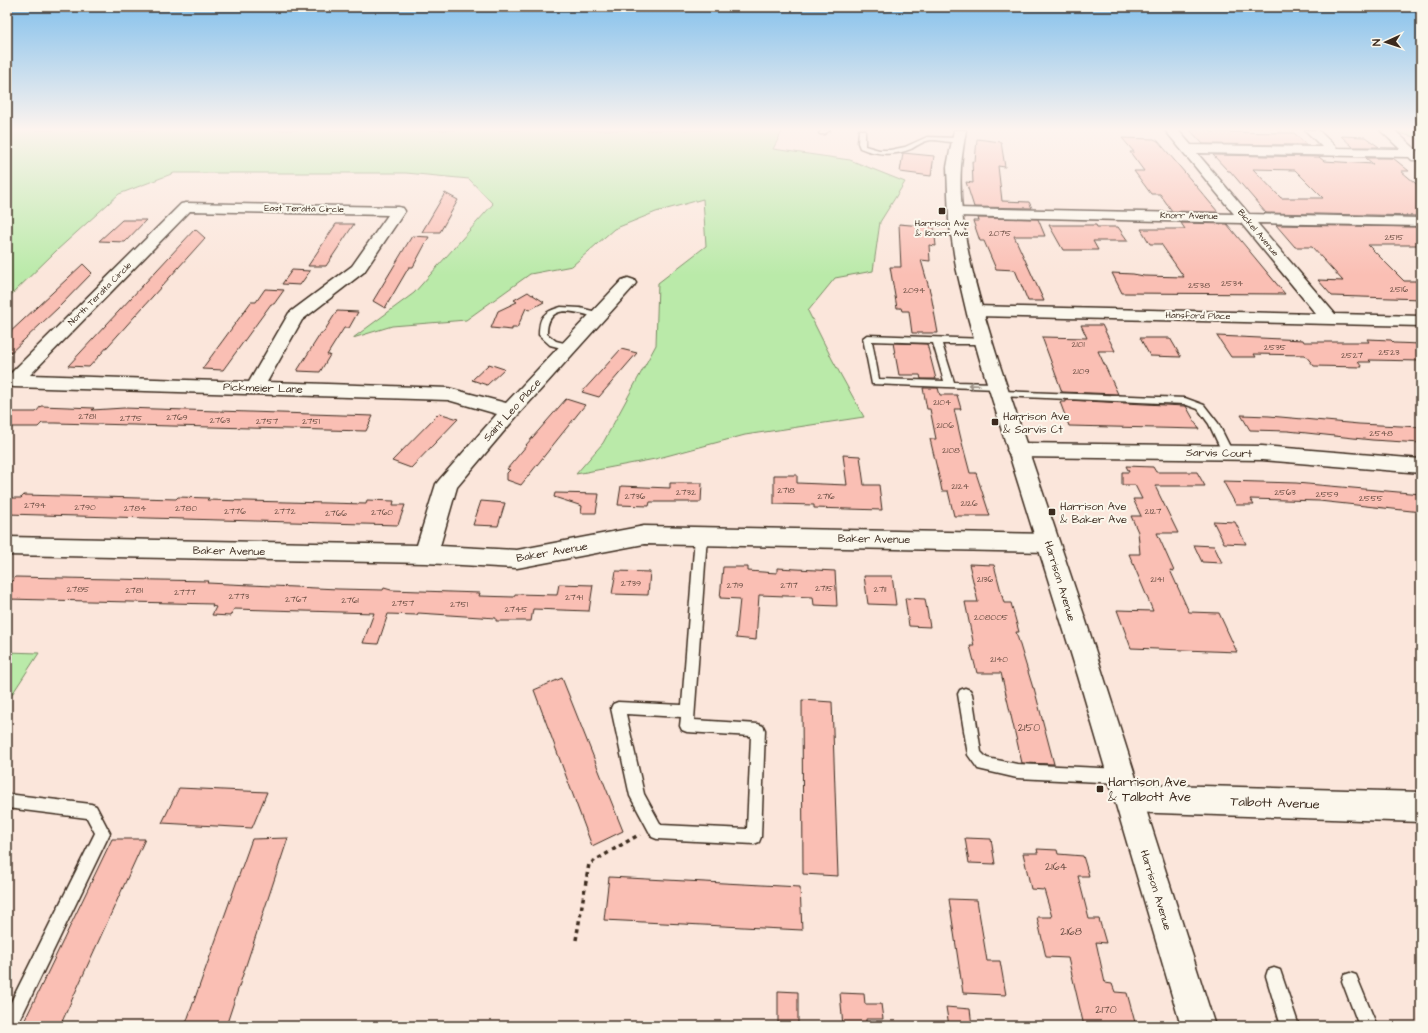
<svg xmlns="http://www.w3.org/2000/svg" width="1428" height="1033" font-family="'Architects Daughter',sans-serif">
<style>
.green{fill:#baeaa9;stroke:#7a8a64}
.building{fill:#fabfb4;stroke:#3b2a1e;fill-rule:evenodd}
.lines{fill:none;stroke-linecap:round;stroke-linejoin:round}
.service-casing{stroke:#3b2a1e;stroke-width:3}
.minor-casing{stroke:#3b2a1e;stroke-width:3}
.secondary-casing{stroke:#3b2a1e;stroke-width:3}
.path{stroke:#3b2a1e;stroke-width:3.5;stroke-dasharray:4 4;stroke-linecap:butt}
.service{fill:#fbf7ec;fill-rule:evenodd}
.minor{fill:#fbf7ec;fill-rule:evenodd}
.secondary{fill:#fbf7ec;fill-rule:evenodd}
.oneway{stroke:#9b9085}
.poi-dot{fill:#3b2a1e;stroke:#fbf7ec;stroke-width:1.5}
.labels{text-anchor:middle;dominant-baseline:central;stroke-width:4;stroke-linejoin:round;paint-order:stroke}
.far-street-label{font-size:9px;fill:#3b2a1e;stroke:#fbf7ec}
.far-poi-label{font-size:9px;fill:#3b2a1e;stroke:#fbf7ec}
.number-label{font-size:9px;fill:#6b4f44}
.street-label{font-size:11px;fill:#3b2a1e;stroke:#fbf7ec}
.poi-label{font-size:11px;fill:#3b2a1e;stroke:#fbf7ec;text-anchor:start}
.near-number-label{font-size:11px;fill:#6b4f44}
.near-poi-label{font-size:13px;fill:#3b2a1e;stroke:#fbf7ec;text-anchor:start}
.near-street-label{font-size:13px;fill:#3b2a1e;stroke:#fbf7ec}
</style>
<rect width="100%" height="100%" fill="#fbe6db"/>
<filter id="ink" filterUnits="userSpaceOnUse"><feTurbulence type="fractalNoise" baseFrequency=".025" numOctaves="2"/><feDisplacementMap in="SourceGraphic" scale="8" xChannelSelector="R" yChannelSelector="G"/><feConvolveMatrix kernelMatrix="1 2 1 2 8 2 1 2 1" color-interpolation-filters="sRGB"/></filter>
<g filter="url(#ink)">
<path class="green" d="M7 130H783L773 149 850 160 905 182 880 222 873 271 835 278 808 311 832 359 864 417 745 435 655 459 576 474 603 443 656 345 658 283 706 246 703 199 656 212 614 229 572 266 530 274 466 320 392 326 353 338 414 293 493 204 469 179 406 173H174L119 194 56 251 7 299Z
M1389 130H1421V142L1417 138Z
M7 652 39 653 7 702Z"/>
<path class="building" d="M1190 130H1210L1212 132 1294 133 1307 145 1203 144Z
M1341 136 1365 137 1379 147H1353Z
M1122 138 1154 139 1158 141 1218 212 1172 211 1160 194H1151L1134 171H1144L1130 152H1134Z
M977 139 1001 142 1005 167 998 166 1002 201 1029 202 1032 208 974 207 966 182 973 183 972 161 975 162Z
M903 153 934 156 931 176 900 172Z
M1213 155 1319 157 1324 161 1373 164 1366 158H1393L1409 171H1401L1421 188V216L1266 213 1230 171H1228ZM1253 169 1295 170 1323 198H1281Z
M445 193 458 200 440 232H422Z
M978 218 1038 219 1045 236H1014L1044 301H1028L1015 270 996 269 984 241H980L973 221H979Z
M122 220H146L125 242 99 241Z
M1181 223 1227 224 1285 294 1122 293 1112 273 1133 274 1144 276 1184 277 1161 244H1150L1141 229H1185Z
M336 224H354L326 266H308Z
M899 224 934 227 936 246 929 245 930 261 921 260 931 295 938 333H912L909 311H902L901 308H897L890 267H901Z
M1049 225H1096L1097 227H1118L1128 241H1093L1098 250H1063Z
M1276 225 1421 227V245H1368L1404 281H1421V299L1332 296 1318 280 1343 281 1312 247H1295Z
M195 229 205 238 100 355 89 367 68 366Z
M412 236 429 237 413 267H409L385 308 373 301Z
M83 264 92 273 59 307 7 356V335Z
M292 270 310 271 300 285 282 284Z
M265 289 284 290 274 304H271L223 370 202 369 251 302H256Z
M528 292 532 295 534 294 533 295 544 302 529 310 526 308 517 328H512V330L491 328 498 311 517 302 514 300Z
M337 311 358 312 349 328H344L327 355H330L320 372 297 371 321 333H323Z
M1081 325H1102L1115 351H1098L1118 394 1062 392 1042 337 1087 338Z
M1217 336 1303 340 1304 342H1369L1367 339 1391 340 1394 343 1421 344V361L1369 360 1371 362H1358L1362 367 1314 366 1305 355 1254 354 1256 357H1231Z
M1140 338H1170L1181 357 1150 356Z
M893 343 927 344 936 379H921L920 375H899Z
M621 349 637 353 599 397 582 392Z
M489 364 504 369 487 385 472 380Z
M923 388H938L940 395H957L961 409H954L961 439 970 473H976L990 516H954L948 491H942L940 481 930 439H936L930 409H927Z
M566 399 585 405 521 485 507 480V473L510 470 507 469 527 445H526Z
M1066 400 1184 406H1186L1199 429 1069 426 1060 402H1066Z
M41 406 94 408 92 410 124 408 373 416 366 431 55 423H42L38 427H7V412H36Z
M439 413 458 419 411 468 392 461Z
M1241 415 1269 416 1359 424 1421 427V443L1372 440 1288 431 1250 430Z
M843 455 860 456 864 485H879L882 510 814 508V505L774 504V475H797V483L847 485Z
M1126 466 1153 467 1156 472H1197L1205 486H1155L1178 533H1157L1174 571 1170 570 1189 612 1219 613 1237 652 1131 648 1117 610 1153 611 1129 554H1140L1138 532 1131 516H1141L1133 499H1142L1135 485H1122V472H1129Z
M1223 481 1296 483 1421 494V512L1319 501 1250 499 1254 505H1236Z
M670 483H702L701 502H650L649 506 618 505 621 486 670 488Z
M555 493 599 494 596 513H581L582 506 554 497Z
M24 495 176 499 178 497 209 498 207 500 366 504 367 500 394 501 393 505H405L398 525 7 514V498H21Z
M481 501 505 503 498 526 473 525Z
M1213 521 1235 522 1246 544 1224 543Z
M1194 545 1214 546 1222 563 1202 562Z
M969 564 994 565 1004 603H1011L1019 632H1016L1033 688H1034L1054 764 1022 763 1001 673H977L970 646H974L965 602H978Z
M723 567H748V571L777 573V568L835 571 837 606 814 605 813 597 759 595 756 640 736 638 740 599 720 598Z
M616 571 650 572 648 595 612 594Z
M864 576H892L896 605 868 604Z
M15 577 209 581 207 583 338 589 383 590 384 588 391 590 480 593 479 596 514 597 515 594 557 595 559 584 593 585 589 611 533 609 531 621H496V618L418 613 417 615 388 614 378 644 363 643 374 613 234 609 230 616 212 615 216 607 212 606 213 604 7 599V587Z
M905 598 925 599 930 627 909 626Z
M562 678 623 831 592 846 534 690Z
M802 700 832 702 838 876 803 874Z
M179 788 267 792 252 828 162 823Z
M288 838 226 1026H185L252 839Z
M965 838 991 839 995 864 969 863Z
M112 839H145L60 1026H22Z
M1037 849 1057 850 1058 854 1083 856 1089 876H1078L1089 919H1099L1106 943 1096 942 1105 983 1112 984 1115 992 1127 993 1136 1026H1084L1068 958 1046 957 1037 917H1052L1044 890 1031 889 1023 853H1038Z
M609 877 800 887 802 930 604 920Z
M949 899 977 900 987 961H1000L1006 995 963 993Z
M778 991 798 992V1024L778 1023Z
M840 993 864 994 865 1004H881L883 1019H866V1026H843Z
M946 1007 970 1009 972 1026H949Z"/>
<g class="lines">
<g class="service-casing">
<path id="service" d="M822 130H830L824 134H820L819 133Z
M859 130H865V146L879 150H890L905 147 927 137 958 138 961 140C955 145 939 139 931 140 923 141 918 145 911 149 895 156 876 155 860 148L858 143Z
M561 307 580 308 601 313 602 315 598 318C576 312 547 301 547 334L556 341 572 345 573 347 569 350 550 345 539 335C539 317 543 312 561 307Z
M867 335 987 339 988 341 987 343 984 344H942L954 382 997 383 1002 386 997 389 872 384 863 338ZM872 341 933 343 944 381 879 379Z
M1000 391 1185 398 1204 405 1218 423 1233 453 1232 456H1224L1209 424 1198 409 1184 404 997 396 995 394Z
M701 532 705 533 707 536 694 720 758 724 763 726 765 730 761 837 759 842 754 844 657 839 652 837 630 796 611 708 613 704 618 702 682 705 695 536 697 533ZM626 714 681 717 680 726 682 730 687 732 751 736 747 829 661 825 644 794Z
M965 688 970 690 972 694 981 752 987 758 1017 764 1121 769 1126 771 1128 776 1126 781 1121 783 1017 778 978 769 968 755 958 694 960 690Z
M7 794 91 804 96 806 110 833 17 1026H7V1010L95 833 87 818 7 808Z
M1274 968 1280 970 1299 1026H1281L1266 976 1268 970Z
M1350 973 1356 975 1377 1026H1359L1342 981 1344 975Z"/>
</g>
<g class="minor-casing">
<path id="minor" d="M1165 130H1178L1191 145 1322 147 1305 130H1318L1337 148 1400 149 1380 130H1394L1421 154V160H1412L1409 157 1197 153 1249 214 1421 218V226L1257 223 1335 314 1421 316V326L975 316 969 315 967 311 969 307 975 306 1316 314 1241 223 957 216 952 215 950 212 952 209 957 208 1234 214Z
M186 203 398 207 403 208 405 211 364 272 302 320 267 382 448 388 506 403 622 280 628 278 634 280 636 283 634 286 517 416 457 487 440 546 517 550 644 526 1048 534 1056 537 1059 543 1056 549 1048 552 644 544 517 568 426 563 7 555V537L417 545 436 484 440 479 497 414 448 400 14 387 7 385V377L181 204ZM190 211 388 215 352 266 289 313 249 382 30 375Z
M1017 443 1262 446 1421 459V473L1262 460 1017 457 1010 455 1007 450 1010 445Z
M1128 784 1421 792V822L1128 812 1118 808 1114 798 1118 788Z"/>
</g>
<g class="secondary-casing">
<path id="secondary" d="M954 130H966C964 142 962 154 961 166 957 232 979 298 998 360L1085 618 1215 1026H1181L1078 676 980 360 967 314 956 267 949 220 947 167Z"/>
</g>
<path class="path" d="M576 940 589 864 640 834"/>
<use href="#service" class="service"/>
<use href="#minor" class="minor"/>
<use href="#secondary" class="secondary"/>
</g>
<defs><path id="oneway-shaft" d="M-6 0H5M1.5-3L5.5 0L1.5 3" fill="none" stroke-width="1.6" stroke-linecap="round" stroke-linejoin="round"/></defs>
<use class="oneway" href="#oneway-shaft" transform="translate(974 385) rotate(-178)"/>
</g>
<linearGradient id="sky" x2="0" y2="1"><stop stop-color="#85c1ec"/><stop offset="0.47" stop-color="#fdf4ef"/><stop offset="1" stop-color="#fdf4ef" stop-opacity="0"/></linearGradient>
<rect width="1428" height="275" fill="url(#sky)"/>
<g class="poi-dot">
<rect x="938" y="207" width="8" height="8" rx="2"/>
<rect x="991" y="418" width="8" height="8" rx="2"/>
<rect x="1048" y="508" width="8" height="8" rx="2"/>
<rect x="1096" y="785" width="8" height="8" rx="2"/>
</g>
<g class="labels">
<g class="far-street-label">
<text transform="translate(304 209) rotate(1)">East Teralta Circle</text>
<text transform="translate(1189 216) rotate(1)">Knorr Avenue</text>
<text transform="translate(1258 233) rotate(50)">Bickel Avenue</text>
<text transform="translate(100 294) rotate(-45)">North Teralta Circle</text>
<text transform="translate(1198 316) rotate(1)">Hansford Place</text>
</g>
<g class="far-poi-label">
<text x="942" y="223">Harrison Ave<tspan x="942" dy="10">&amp; Knorr Ave</tspan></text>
</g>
<g class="number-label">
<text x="1000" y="233">2075</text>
<text x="1394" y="237">2515</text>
<text x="1232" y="283">2534</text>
<text x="1199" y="285">2538</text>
<text x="1399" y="289">2516</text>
<text x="914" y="290">2094</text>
<text x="1078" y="344">2101</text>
<text x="1275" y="347">2535</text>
<text x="1389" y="352">2523</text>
<text x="1352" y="355">2527</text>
<text x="1081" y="371">2109</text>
<text x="942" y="402">2104</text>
<text x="87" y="416">2781</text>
<text x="177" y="417">2769</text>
<text x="131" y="418">2775</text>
<text x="220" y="420">2763</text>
<text x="267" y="421">2757</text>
<text x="311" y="421">2751</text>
<text x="945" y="425">2106</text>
<text x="1381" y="433">2548</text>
<text x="951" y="450">2108</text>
<text x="960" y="486">2124</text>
<text x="786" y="490">2718</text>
<text x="686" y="492">2732</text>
<text x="1285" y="492">2563</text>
<text x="1327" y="494">2559</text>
<text x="635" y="496">2736</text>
<text x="826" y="496">2716</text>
<text x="1371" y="498">2555</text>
<text x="969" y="503">2126</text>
<text x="35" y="505">2794</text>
<text x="85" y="507">2790</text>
<text x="135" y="508">2784</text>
<text x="186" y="508">2780</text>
<text x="235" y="511">2776</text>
<text x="285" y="511">2772</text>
<text x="1153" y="511">2127</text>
<text x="382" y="512">2760</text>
<text x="336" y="513">2766</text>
<text x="985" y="579">2136</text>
<text x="1157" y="579">2141</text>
<text x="631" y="583">2739</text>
<text x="735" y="585">2719</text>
<text x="789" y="585">2717</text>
<text x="824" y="588">2715</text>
<text x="78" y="589">2785</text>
<text x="880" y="589">2711</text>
<text x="134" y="590">2781</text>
<text x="185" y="592">2777</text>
<text x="239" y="596">2773</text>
<text x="574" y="597">2741</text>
<text x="296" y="599">2767</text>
<text x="350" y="600">2761</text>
<text x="403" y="603">2757</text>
<text x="459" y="604">2751</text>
<text x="516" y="609">2745</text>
<text x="991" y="617">208005</text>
<text x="999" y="659">2140</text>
</g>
<g class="street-label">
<text transform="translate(263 388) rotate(2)">Pickmeier Lane</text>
<text transform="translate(512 410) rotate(-48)">Saint Leo Place</text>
<text transform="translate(1219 453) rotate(1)">Sarvis Court</text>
<text transform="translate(874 539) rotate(1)">Baker Avenue</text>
<text transform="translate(229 551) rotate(1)">Baker Avenue</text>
<text transform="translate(552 552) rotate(-10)">Baker Avenue</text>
<text transform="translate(1060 581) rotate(73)">Harrison Avenue</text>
<text transform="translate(1156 890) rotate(73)">Harrison Avenue</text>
</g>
<g class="poi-label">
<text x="1003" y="416">Harrison Ave<tspan x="1003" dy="13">&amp; Sarvis Ct</tspan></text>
<text x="1060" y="506">Harrison Ave<tspan x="1060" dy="13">&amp; Baker Ave</tspan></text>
</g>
<g class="near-number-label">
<text x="1029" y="727">2150</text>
<text x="1056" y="866">2164</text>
<text x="1071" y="931">2168</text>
<text x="1106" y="1009">2170</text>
</g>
<g class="near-poi-label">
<text x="1108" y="782">Harrison Ave<tspan x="1108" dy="15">&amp; Talbott Ave</tspan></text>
</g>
<g class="near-street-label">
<text transform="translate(1275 803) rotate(2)">Talbott Avenue</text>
</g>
</g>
<rect width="1428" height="1033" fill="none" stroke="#fbf7ec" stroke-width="24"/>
<rect x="12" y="12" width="1404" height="1009" fill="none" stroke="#3b2a1e" stroke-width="1.5" filter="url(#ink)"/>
<g transform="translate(1386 42) rotate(267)" stroke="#fbf7ec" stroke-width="3" paint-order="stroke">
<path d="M0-3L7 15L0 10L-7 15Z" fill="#3b2a1e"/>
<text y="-6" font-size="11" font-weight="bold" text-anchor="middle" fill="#3b2a1e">N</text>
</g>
</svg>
